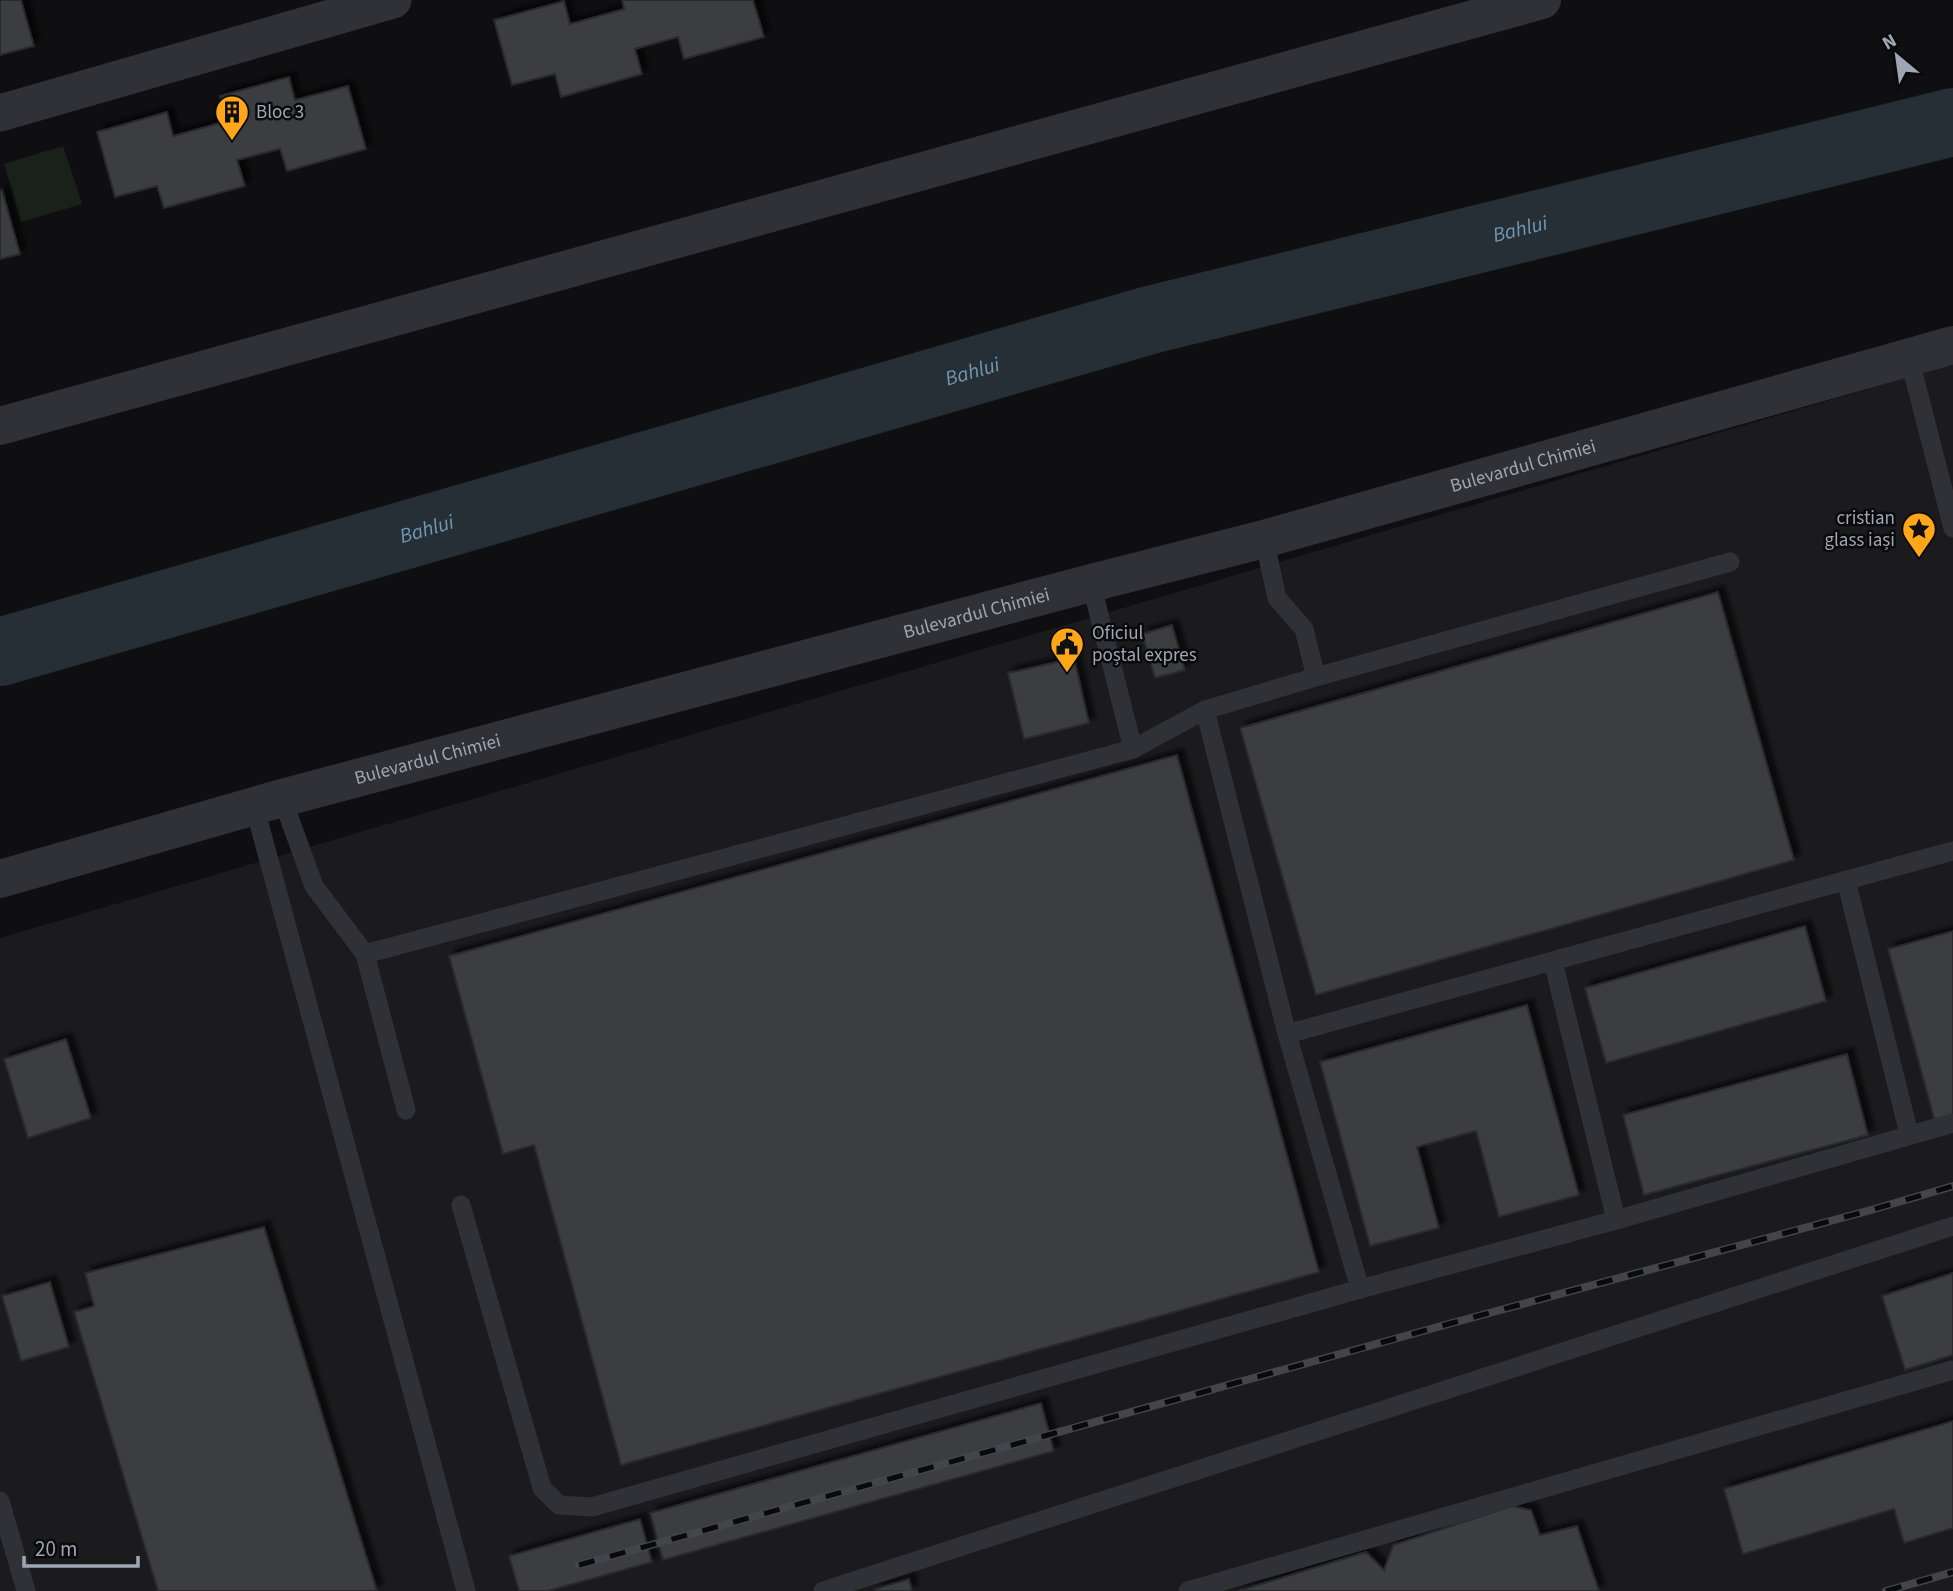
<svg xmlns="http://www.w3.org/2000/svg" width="1953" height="1591" font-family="'Source Sans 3',sans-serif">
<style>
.built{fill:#1b1b1e}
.green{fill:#19211a}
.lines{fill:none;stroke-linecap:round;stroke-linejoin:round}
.river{stroke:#252f35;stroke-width:68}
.building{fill:#3b3c41;stroke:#29292d;stroke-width:2;filter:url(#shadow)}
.service{stroke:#303136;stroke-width:19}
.minor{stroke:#303136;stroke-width:37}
.tertiary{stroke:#303136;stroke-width:38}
.rail-casing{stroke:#43454b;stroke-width:8}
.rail{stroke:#0a0a0c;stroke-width:5;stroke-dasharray:16;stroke-linecap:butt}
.labels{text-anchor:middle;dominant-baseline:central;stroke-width:5;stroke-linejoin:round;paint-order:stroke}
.poi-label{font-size:19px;fill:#9fa6b3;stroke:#0a0a0c;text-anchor:start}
.street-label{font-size:19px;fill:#9fa6b3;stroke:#0a0a0c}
.water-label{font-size:21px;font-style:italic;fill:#7297b3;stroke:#0a0a0c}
</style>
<defs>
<filter id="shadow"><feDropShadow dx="6" dy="-6" stdDeviation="2" flood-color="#0009"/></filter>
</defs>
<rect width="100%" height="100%" fill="#0f0f11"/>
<path class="built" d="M1953 364V1591H0V938Z"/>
<path class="green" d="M63 146 82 204 21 222 4 164Z"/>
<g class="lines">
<path class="river" id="s1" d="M0 652 1150 320 1953 122"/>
</g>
<path class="building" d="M0 0H21L34 46 0 55Z
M622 0H753L764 37 684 59 678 37 635 49 642 74 561 97 555 74 512 85 494 20 564 1 570 24 624 9Z
M289 77 295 100 348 86 366 149 287 171 280 149 237 160 245 186 164 208 157 186 115 197 97 132 167 112 173 136 227 121 220 96Z
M2 190 20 254 0 259V191Z
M1718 592 1794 860 1316 995 1240 728Z
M1172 625 1185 670 1155 678 1142 634Z
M1074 658 1089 723 1024 739 1008 673Z
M1177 755 1319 1272 621 1465 534 1145 503 1154 449 956Z
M1805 926 1826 1001 1606 1063 1585 988Z
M1953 931V1117L1935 1122 1888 949Z
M1527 1005 1579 1195 1499 1217 1476 1131 1417 1147 1439 1228 1370 1246 1320 1062Z
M66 1039 91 1118 28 1138 4 1059Z
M1847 1054 1868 1135 1644 1195 1623 1115Z
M264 1227 377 1591H158L74 1312 94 1306 85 1273Z
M1953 1273V1355L1905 1370 1882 1296Z
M50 1282 69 1347 21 1361 2 1296Z
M1041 1403 1054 1451 663 1560 650 1513Z
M1953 1421V1528L1904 1543 1894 1509 1743 1554 1724 1489Z
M1512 1506 1531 1510 1540 1535 1577 1526 1599 1591H1238L1366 1552 1384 1570 1393 1545Z
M640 1519 652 1562 548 1591H519L509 1556Z
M909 1579 912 1591H876L875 1589Z"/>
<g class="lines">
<path class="service" d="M1909 357 1953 528
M1264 539 1277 598 1304 629 1316 677
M1091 583 1133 749
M1205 710 1287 1034 1360 1289
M282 798 314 886 365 954
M254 805 466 1591
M1846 880 1909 1134
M1553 961 1616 1220
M1287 1034 1953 851
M406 1110 365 954 1133 749 1205 710 1316 677 1730 562
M461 1205 542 1488 559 1505 592 1507 1360 1289 1616 1220 1953 1123
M0 1501 26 1591
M823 1591 1953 1226
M1188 1591 1953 1370"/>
<path class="minor" d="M0 113 393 0"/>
<g class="tertiary">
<path d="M0 426 1542 0"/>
<path id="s2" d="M0 879 282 798 1091 583 1264 539 1953 345"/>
</g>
<g class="rail-casing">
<path id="rail" d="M579 1565 1452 1323 1871 1210 1953 1186
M1886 1591 1953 1572"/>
</g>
<use href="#rail" class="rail"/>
</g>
<defs>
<g id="building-pin" transform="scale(1.75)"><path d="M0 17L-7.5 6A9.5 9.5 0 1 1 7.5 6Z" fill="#ffa719" stroke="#0a0a0c"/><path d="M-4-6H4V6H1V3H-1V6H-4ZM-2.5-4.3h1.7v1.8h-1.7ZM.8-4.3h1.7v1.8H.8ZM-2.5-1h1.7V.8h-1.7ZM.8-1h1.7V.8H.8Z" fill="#111"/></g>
<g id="sight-pin" transform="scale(1.75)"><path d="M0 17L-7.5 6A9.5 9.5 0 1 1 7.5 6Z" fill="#ffa719" stroke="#0a0a0c"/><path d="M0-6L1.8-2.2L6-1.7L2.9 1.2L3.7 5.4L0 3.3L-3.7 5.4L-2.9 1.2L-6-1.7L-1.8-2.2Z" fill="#111"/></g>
<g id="civic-pin" transform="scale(1.75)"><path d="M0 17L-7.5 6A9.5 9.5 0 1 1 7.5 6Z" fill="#ffa719" stroke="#0a0a0c"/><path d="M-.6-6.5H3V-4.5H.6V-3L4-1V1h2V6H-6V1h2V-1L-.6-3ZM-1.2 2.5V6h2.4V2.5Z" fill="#111"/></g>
</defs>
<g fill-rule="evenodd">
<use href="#building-pin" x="232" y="112"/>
<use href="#sight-pin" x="1919" y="529"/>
<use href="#civic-pin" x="1067" y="644"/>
</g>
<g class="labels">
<g class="poi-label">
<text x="256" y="112">Bloc 3</text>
<text x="1895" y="518" text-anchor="end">cristian<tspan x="1895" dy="22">glass iași</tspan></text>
<text x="1092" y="633">Oficiul<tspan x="1092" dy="22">poștal expres</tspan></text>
</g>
<g class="street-label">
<text stroke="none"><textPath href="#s2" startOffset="1578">Bulevardul Chimiei</textPath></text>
<text stroke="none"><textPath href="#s2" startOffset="1012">Bulevardul Chimiei</textPath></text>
<text stroke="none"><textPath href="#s2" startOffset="444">Bulevardul Chimiei</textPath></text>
</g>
<g class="water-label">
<text stroke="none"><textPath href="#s1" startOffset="1578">Bahlui</textPath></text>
<text stroke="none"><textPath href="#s1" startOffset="1012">Bahlui</textPath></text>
<text stroke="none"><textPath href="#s1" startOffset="444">Bahlui</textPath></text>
</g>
</g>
<g transform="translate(1897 56) rotate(331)" stroke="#0a0a0c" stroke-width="5" paint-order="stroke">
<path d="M0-5L12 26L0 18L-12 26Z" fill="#9fa6b3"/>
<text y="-10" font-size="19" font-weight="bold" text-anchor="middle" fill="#9fa6b3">N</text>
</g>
<path d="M24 1556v10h114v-10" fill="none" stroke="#9fa6b3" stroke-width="3.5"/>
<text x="35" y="1556" font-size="21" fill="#9fa6b3" stroke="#0a0a0c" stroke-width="5" paint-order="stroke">20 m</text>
</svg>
